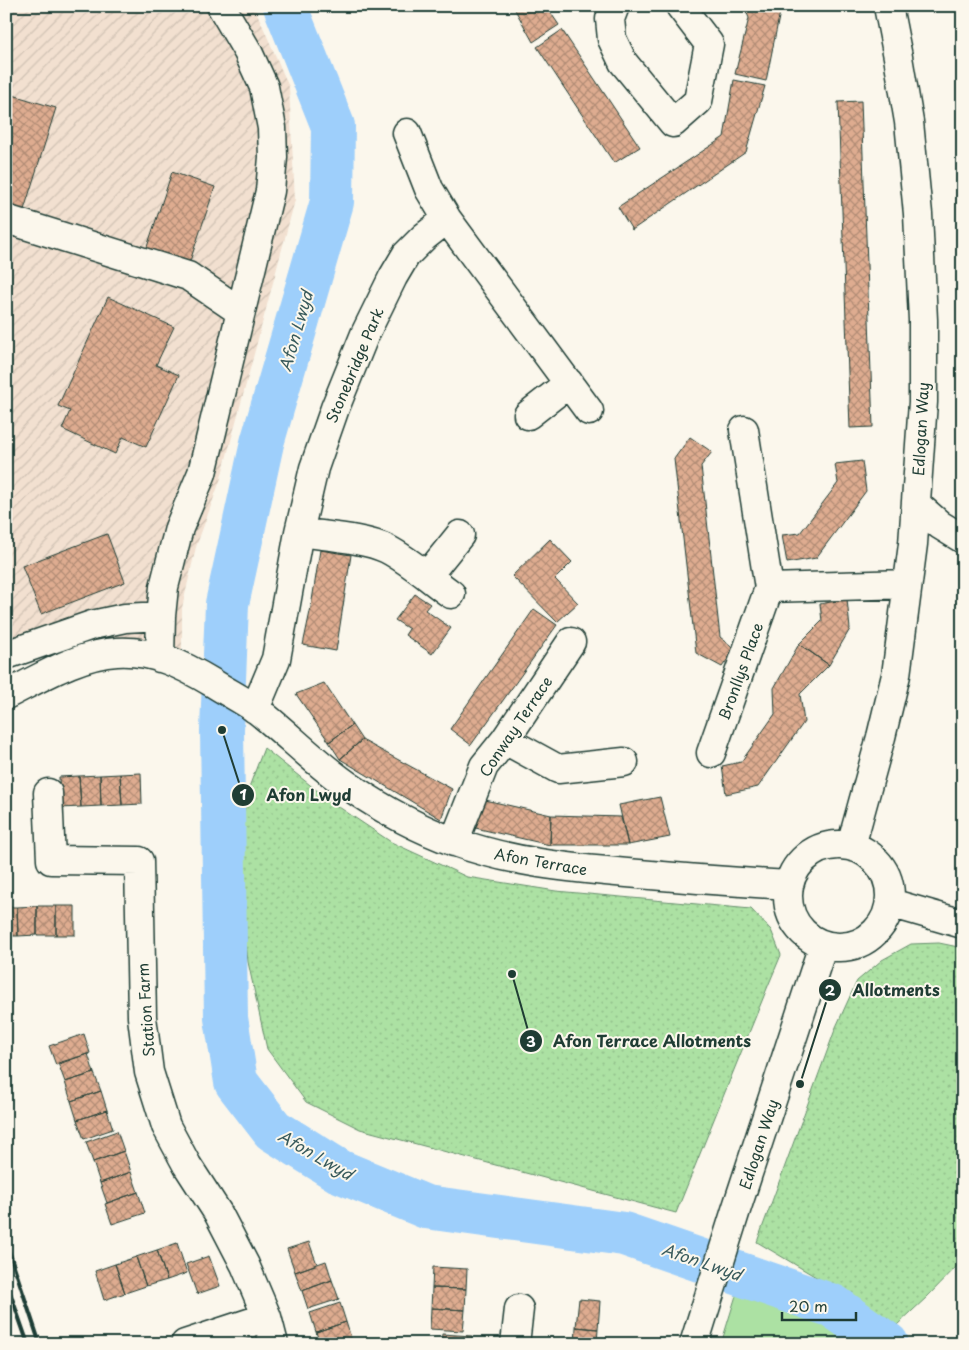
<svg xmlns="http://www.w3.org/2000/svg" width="969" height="1350" font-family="'Playpen Sans',sans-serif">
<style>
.industrial{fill:url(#industrial-furrows)}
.green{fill:#ace1a3;stroke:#668f6c}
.garden{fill:url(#garden-dots);stroke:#668f6c}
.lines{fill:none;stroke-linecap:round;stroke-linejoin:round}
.river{stroke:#9ecffb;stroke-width:44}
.building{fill:url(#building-cross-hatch);stroke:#1f3d34}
.minor-casing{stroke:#1f3d34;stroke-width:31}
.minor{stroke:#fbf7ec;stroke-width:28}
.rail{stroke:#1f3d34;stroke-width:4}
.labels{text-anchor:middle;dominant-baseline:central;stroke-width:4;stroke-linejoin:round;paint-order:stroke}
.street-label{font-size:15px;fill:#1f3d34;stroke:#fbf7ec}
.water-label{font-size:16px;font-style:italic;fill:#385a5c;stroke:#fbf7ec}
.leader{fill:none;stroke:#1f3d34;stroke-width:2}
.callout-dot{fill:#1f3d34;stroke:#fbf7ec;stroke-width:2}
.mark-label{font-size:15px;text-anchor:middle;font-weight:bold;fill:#fff}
.callout-label{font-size:16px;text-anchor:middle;font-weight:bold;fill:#1f3d34;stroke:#fbf7ec;stroke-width:4;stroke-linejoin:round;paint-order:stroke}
</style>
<defs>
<pattern id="industrial-furrows" width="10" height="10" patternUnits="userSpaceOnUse" patternTransform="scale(1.25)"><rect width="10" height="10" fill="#f2e0d0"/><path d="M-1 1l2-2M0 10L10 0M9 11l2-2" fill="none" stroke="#cfc1b3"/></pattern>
<pattern id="garden-dots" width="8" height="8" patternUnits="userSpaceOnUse" patternTransform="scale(1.25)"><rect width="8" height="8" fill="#ace1a3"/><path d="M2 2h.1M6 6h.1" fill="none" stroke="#94c28d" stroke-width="1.8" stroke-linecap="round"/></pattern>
<pattern id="building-cross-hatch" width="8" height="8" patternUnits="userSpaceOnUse" patternTransform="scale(1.25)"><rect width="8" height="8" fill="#deac90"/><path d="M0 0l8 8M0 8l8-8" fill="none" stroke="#b38d76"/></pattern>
</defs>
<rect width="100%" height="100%" fill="#fbf7ec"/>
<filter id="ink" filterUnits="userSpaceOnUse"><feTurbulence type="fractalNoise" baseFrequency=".02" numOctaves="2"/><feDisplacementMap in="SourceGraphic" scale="10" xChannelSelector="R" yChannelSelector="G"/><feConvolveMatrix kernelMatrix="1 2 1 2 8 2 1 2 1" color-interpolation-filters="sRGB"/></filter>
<g filter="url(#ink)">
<path class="industrial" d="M6 6H254L289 87 295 200 221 478 196 547 182 608V650L116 643 82 645 31 661 6 672Z"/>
<path class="green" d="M738 1289 838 1324 861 1344H721Z"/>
<path class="garden" d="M264 748 330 801 391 842 467 877 556 891 751 909 771 930 781 955 768 986 676 1213 360 1129 306 1102 267 1049 248 962 239 872 246 795Z
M939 943 963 948V1260L927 1297 897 1325 757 1242 836 1027 857 981 882 960 911 944Z"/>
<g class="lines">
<path class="river" d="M285 6 333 126 332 202 262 443 227 604 222 730 226 1018 236 1082 273 1130 339 1171 426 1207 624 1234 833 1306 887 1344"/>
</g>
<path class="building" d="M513 6H546L559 25 533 42Z
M744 6H775L780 12 766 81 735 74 749 18Z
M562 30 640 147 614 163 537 47Z
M734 80 765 86 746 152 632 230 618 207 724 137Z
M6 93 56 108 23 213 6 208Z
M861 101 873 427 850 428 838 102Z
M172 172 215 187 189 264 146 250Z
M108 297 174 327 156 365 179 375 146 447 123 437 115 454 62 429 70 411 58 406Z
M690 437 712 452 701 466 720 637 735 649 722 667 696 653 674 459Z
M862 461 866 491 816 558 787 563 782 535 800 533 838 483 835 464Z
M107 534 125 582 41 614 22 566Z
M550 539 572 562 555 579 578 603 557 622 512 576Z
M320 550 351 555 336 651 303 645 311 607Z
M415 594 430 604 425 610 451 628 432 654 405 635 409 629 395 620Z
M847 599 850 629 829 665 799 644 822 621 820 604Z
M534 609 557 625 471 745 450 729Z
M799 644 829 665 800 694 804 722 758 787 726 794 722 766 741 762 775 714 774 688Z
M324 683 352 725 329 742 296 694Z
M352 725 362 740 340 759 329 742Z
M362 740 452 789 441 819 340 759Z
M141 773 142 804 122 805 120 774Z
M120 774 122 805 101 806 100 775Z
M100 775 101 806 81 807 79 776Z
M79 776 81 807 60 808 59 777Z
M660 797 670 837 628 845 619 805Z
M481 799 551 815 550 845 471 827Z
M551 815 621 817 628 845H550Z
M6 854H8L9 875H6Z
M37 906H56V935H37Z
M37 906V935L18 936 17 907Z
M56 906H75V935H56Z
M6 907H17L18 936H6Z
M84 1034 90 1053 56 1065 49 1046Z
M88 1054 94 1073 65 1082 58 1063Z
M94 1073 101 1091 71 1101 65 1082Z
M101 1091 107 1110 77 1120 71 1101Z
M107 1110 113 1129 84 1139 77 1120Z
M117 1131 124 1151 93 1162 86 1142Z
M124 1151 131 1172 100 1183 93 1162Z
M131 1172 138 1192 107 1203 100 1183Z
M138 1192 145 1213 112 1224 105 1204Z
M309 1242 317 1264 295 1272 287 1249Z
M177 1243 187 1273 167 1280 157 1250Z
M157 1250 167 1280 146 1286 136 1257Z
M209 1256 220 1286 197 1294 186 1264Z
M136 1257 146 1286 125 1293 115 1264Z
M326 1261 332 1280 302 1291 295 1272Z
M115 1264 125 1293 104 1300 95 1271Z
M433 1267 467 1269 466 1289 432 1288Z
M332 1280 339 1299 308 1309 302 1291Z
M432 1288 466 1289 465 1310 431 1308Z
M579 1299 600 1301 598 1329 576 1327Z
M340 1303 346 1322 316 1332 310 1313Z
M431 1308 465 1310 463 1331 430 1329Z
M346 1322 352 1341 344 1344H320L316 1332Z
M576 1327 598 1329 597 1344H575Z
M442 1334 472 1336 471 1344H441Z"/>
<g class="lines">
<g class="minor-casing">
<path id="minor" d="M615 6 610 19 612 39 623 62 673 123 698 101 709 44 680 6
M407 133 429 189 447 219 589 411
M6 219 188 276 241 312
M528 415 569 383
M744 430 769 588 907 584
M916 504 940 525 963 539
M299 532C324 536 365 538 387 549 410 561 430 579 451 594
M427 576 460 535
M6 655 92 625 125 618 161 616
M160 658 161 616 164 587 179 528 202 473 270 191 273 157 272 128 264 87 248 52 221 6
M6 695C40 678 79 654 117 652 153 650 183 665 213 683 227 692 243 700 257 710 289 735 318 766 353 789 384 810 419 829 455 842 510 862 569 868 627 873 681 878 735 882 789 885
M255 709 276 659 299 532 314 468 335 408 365 334 393 277 406 255 424 237 447 219
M505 740 558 769 624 762
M711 753 769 588
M48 793 51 860 139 861 142 1017 149 1072 166 1126 187 1165 218 1213 245 1265 267 1317 274 1344
M454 842 484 766 505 740 571 642
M788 896a51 51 0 1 1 102 0a51 51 0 1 1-102 0Z
M851 846 881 737 896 675 913 544 923 402V320L918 214 909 122 898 57 888 6
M890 903 963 924
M185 1344 267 1317
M515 1344 519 1309
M694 1344 736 1210 823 945"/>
</g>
<use href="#minor" class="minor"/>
<path class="rail" d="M6 1242 40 1344
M6 1281 28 1344"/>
</g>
</g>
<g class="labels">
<g class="street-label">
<text transform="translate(354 365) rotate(-67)">Stonebridge Park</text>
<text transform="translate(920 429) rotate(-87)">Edlogan Way</text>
<text transform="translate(740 671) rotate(-70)">Bronllys Place</text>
<text transform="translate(515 726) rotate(-56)">Conway Terrace</text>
<text transform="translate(541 861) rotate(10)">Afon Terrace</text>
<text transform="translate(145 1010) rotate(-94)">Station Farm</text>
<text transform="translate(758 1144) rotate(-72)">Edlogan Way</text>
</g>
<g class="water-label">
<text transform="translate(295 331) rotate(-74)">Afon Lwyd</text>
<text transform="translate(316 1154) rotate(30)">Afon Lwyd</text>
<text transform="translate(702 1261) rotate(19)">Afon Lwyd</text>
</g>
</g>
<path class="leader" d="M222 730L243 795M800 1084L830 990M512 974L531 1041"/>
<g class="callout-dot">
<circle cx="222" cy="730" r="5"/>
<circle cx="800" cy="1084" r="5"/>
<circle cx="512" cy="974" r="5"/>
<circle cx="243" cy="795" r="12"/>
<circle cx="830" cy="990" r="12"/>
<circle cx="531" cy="1041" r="12"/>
</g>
<g class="mark-label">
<text x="243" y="800">1</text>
<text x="830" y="996">2</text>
<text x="531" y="1047">3</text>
</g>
<g class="callout-label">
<text x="309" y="801">Afon Lwyd</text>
<text x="896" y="996">Allotments</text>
<text x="652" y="1047">Afon Terrace Allotments</text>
</g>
<rect width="969" height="1350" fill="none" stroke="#fbf7ec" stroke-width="25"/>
<rect x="12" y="12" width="944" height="1325" fill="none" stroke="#1f3d34" stroke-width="2" filter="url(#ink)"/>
<path d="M782 1312v8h74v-8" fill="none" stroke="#1f3d34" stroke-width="2.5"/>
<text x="789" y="1312" font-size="15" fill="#1f3d34" stroke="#fbf7ec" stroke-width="4" paint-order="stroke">20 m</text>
</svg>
